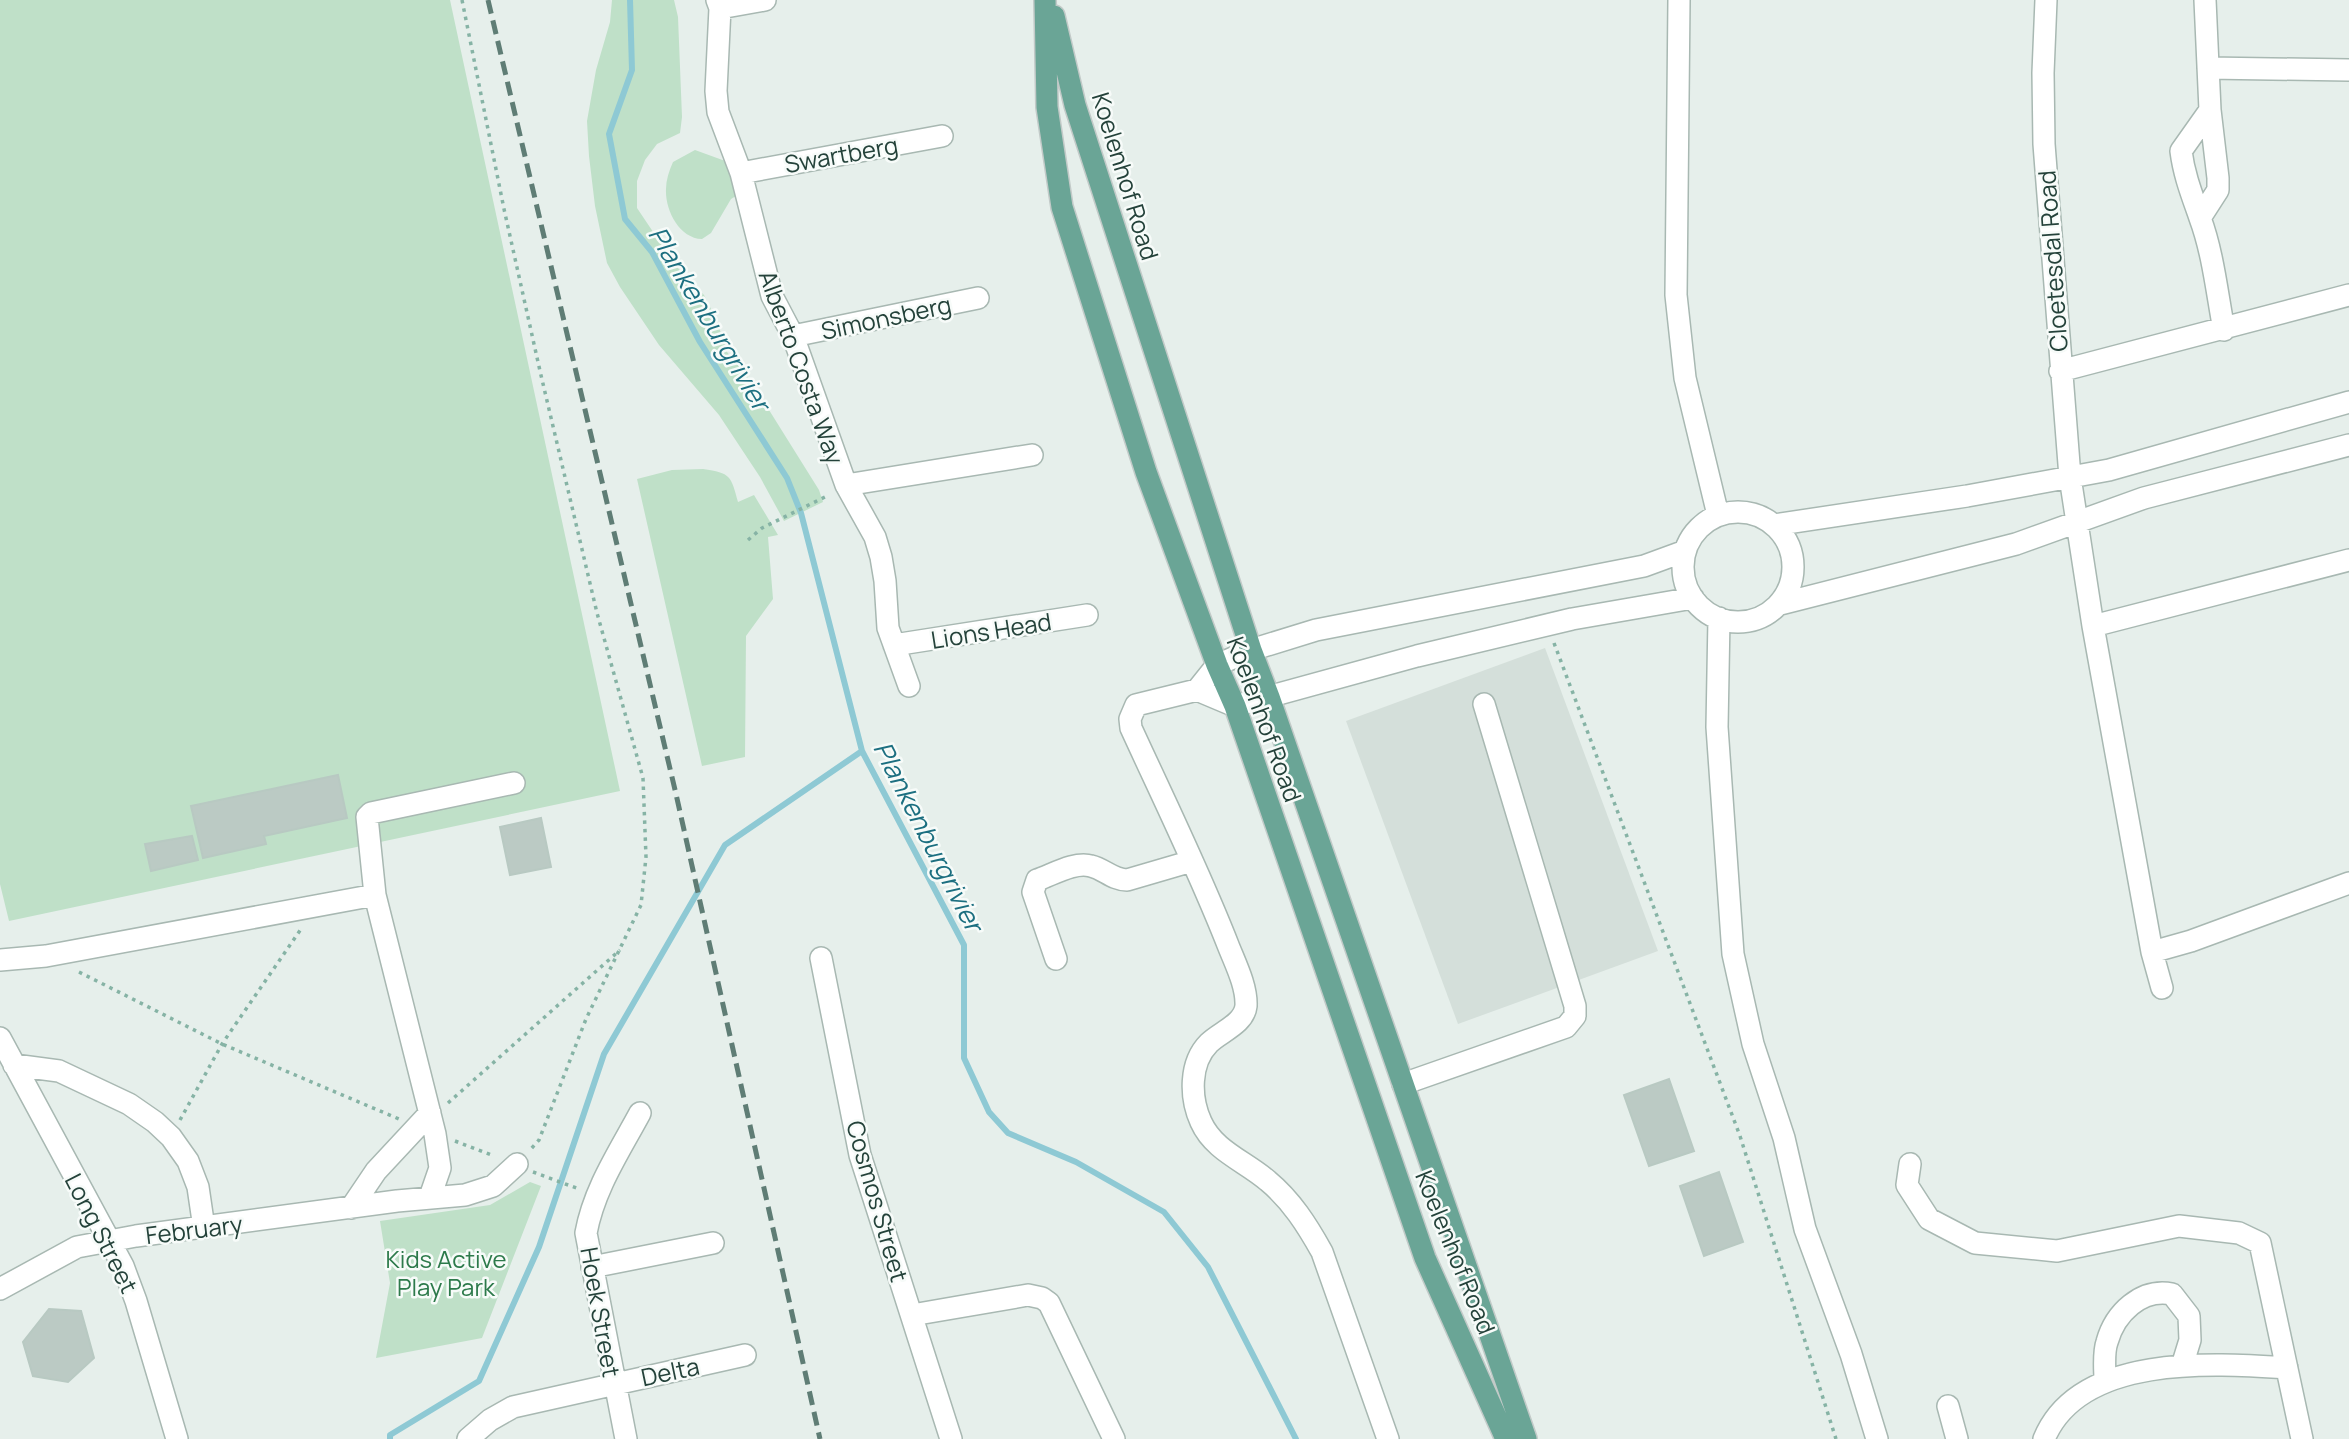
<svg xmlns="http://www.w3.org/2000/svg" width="2349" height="1439" font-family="Manrope,sans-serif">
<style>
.built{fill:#d4dfda}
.green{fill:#bfe0c8}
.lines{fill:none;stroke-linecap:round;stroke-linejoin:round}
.stream{stroke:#8ec9d4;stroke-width:6}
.building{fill:#bbcac4;stroke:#b8c9c2;stroke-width:2}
.minor-casing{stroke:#a8b8b2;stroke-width:24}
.major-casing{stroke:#c2cac8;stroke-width:24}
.path{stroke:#86b3a5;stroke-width:3.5;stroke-dasharray:3.5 5;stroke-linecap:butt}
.minor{stroke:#fff;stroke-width:21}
.major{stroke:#6aa596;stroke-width:21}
.rail{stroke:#5f7d75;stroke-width:5;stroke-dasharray:14 7;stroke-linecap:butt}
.labels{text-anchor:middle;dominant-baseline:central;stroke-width:5;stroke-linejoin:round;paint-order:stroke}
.street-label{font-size:24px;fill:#24423a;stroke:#f7fbf9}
.park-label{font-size:24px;fill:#2d7a4b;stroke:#f7fbf9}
.water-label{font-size:26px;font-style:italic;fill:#1c6f80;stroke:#f7fbf9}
</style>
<rect width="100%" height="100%" fill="#e6efeb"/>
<path class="built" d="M1545 648 1658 951 1458 1024 1346 721Z"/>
<path class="green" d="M0 0H450L620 791 9 921 0 884Z
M612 0H674L678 17 682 117 680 133 657 144 645 160 637 181V208L676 266 704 295 717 321 727 352 751 381 819 490 823 502 784 521 760 477 719 415 659 345 620 287 607 263 595 206 589 156 587 121 596 70 610 22Z
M695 150 728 162 736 196 731 199 711 233 702 239C679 238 665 210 666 189 666 180 669 171 673 162Z
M703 469C731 473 731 476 738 502L754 495 778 535 768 537 773 599 746 636 745 757 702 766 637 479 672 470Z
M530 1182 541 1186 482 1338 376 1358 390 1283 380 1221 490 1205Z"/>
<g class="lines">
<path class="stream" d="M630 0 632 70 609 134 625 219 652 252 700 342 787 478 801 513 862 751 964 945V1058L989 1112 1008 1133 1076 1162 1164 1212 1208 1267 1296 1439
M390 1439V1435L479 1381 539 1247 604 1054 725 845 862 751"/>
</g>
<path class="building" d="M338 775 347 818 264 836 266 844 203 858 191 806Z
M541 818 551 867 510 875 500 827Z
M192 836 198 860 151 871 145 844Z
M1669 1079 1694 1151 1649 1166 1624 1095Z
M1719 1172 1743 1242 1704 1256 1680 1186Z
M49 1309 81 1311 94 1358 68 1382 33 1376 23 1342Z"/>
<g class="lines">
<g class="minor-casing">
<path id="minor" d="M717 0 720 8 716 91 718 112 741 173 772 296 793 336 846 485 875 537 881 557 885 581 888 628 909 686
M1679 0 1676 295 1685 378 1718 515
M2046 0 2043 73 2044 144 2070 477 2093 626 2152 952 2162 988
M720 8 765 0
M2208 68 2349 70
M2210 110 2181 151C2184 175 2192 195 2200 218 2213 253 2217 293 2224 330
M741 173 942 136
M2200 218 2218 190V178L2210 110 2205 0
M793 336 978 298
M2060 371 2349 295
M846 485 1032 455
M1683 567a55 55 0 1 1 110 0a55 55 0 1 1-110 0Z
M1774 525 1967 496 2109 470 2349 402
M1780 604 2016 544 2144 498 2349 445
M1719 618 1717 727 1733 954 1753 1044 1784 1138 1805 1229 1851 1354 1877 1439
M2093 626 2349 560
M894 645 1087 615
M1197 690 1235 706 1417 656 1572 619 1693 598
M2152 952 2191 941 2349 883
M821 958 860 1155 951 1439
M1056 959 1033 892 1037 880C1052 875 1075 861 1091 866 1104 869 1113 880 1127 880L1192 861
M0 960 46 956 375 895
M0 1038 123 1266 136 1301 177 1439
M14 1065 59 1071 129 1104 155 1122 171 1137 188 1161 198 1187 204 1228
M1403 1084 1566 1027 1575 1016V1006L1484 704
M1910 1164 1907 1185 1929 1219 1975 1243 2057 1251 2179 1226 2239 1233 2260 1243 2302 1439
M430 1197 440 1168 435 1134 375 895 367 817 371 813 514 783
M351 1208 376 1171 430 1113
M592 1267 713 1243
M0 1289 77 1247 136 1236 397 1201 465 1195 493 1186 517 1164
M912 1315 1028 1295 1042 1298 1049 1303 1114 1439
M2105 1381C2105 1369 2103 1353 2107 1342 2115 1313 2141 1288 2172 1294L2189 1316 2190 1340 2182 1366
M1948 1406 1957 1439
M468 1439 490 1420 513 1407 745 1355
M626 1439 586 1233C594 1189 619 1152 640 1113
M1388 1439 1322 1252C1307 1225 1291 1200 1268 1181 1245 1161 1214 1151 1201 1122 1190 1098 1189 1063 1209 1043 1220 1032 1244 1024 1246 1006 1247 986 1235 963 1228 945 1199 871 1164 800 1131 728L1130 719 1136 705 1197 690 1217 665 1251 650 1316 630 1644 566 1685 551
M2044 1439C2079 1354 2212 1363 2287 1368"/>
</g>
<g class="major-casing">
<path id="major" d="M1045 0 1047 107 1062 207 1146 472 1217 665 1235 706 1425 1258 1506 1439
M1054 16 1075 105 1251 650 1269 697 1526 1439"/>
</g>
<path class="path" d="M462 0 504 209 540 371 597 613 643 778 646 857 641 905 586 1019 539 1140 530 1150
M748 540 762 528 829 495
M1554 643 1740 1136 1836 1439
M79 972 222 1044 399 1119
M448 1103 620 950
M180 1120 222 1044 301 929
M455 1141 494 1156
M533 1172 579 1189"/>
<use href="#minor" class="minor"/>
<use href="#major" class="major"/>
<path class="rail" d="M488 0 676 794 820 1439"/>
</g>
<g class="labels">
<g class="street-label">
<text transform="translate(841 154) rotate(-10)">Swartberg</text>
<text transform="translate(1126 176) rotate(73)">Koelenhof Road</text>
<text transform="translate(2052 261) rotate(-94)">Cloetesdal Road</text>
<text transform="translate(886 317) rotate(-12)">Simonsberg</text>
<text transform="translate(802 367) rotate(70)">Alberto Costa Way</text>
<text transform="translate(991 630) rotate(-9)">Lions Head</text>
<text transform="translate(1265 719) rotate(70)">Koelenhof Road</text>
<text transform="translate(878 1201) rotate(74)">Cosmos Street</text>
<text transform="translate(194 1229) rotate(-7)">February</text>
<text transform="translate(102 1233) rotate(63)">Long Street</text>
<text transform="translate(1456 1252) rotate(68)">Koelenhof Road</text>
<text transform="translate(601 1312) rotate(80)">Hoek Street</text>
<text transform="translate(670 1371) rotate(-12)">Delta</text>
</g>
<g class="park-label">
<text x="446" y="1258">Kids Active<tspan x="446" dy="28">Play Park</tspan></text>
</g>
<g class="water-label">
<text transform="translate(710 318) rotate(59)">Plankenburgrivier</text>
<text transform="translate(929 836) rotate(63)">Plankenburgrivier</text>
</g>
</g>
</svg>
